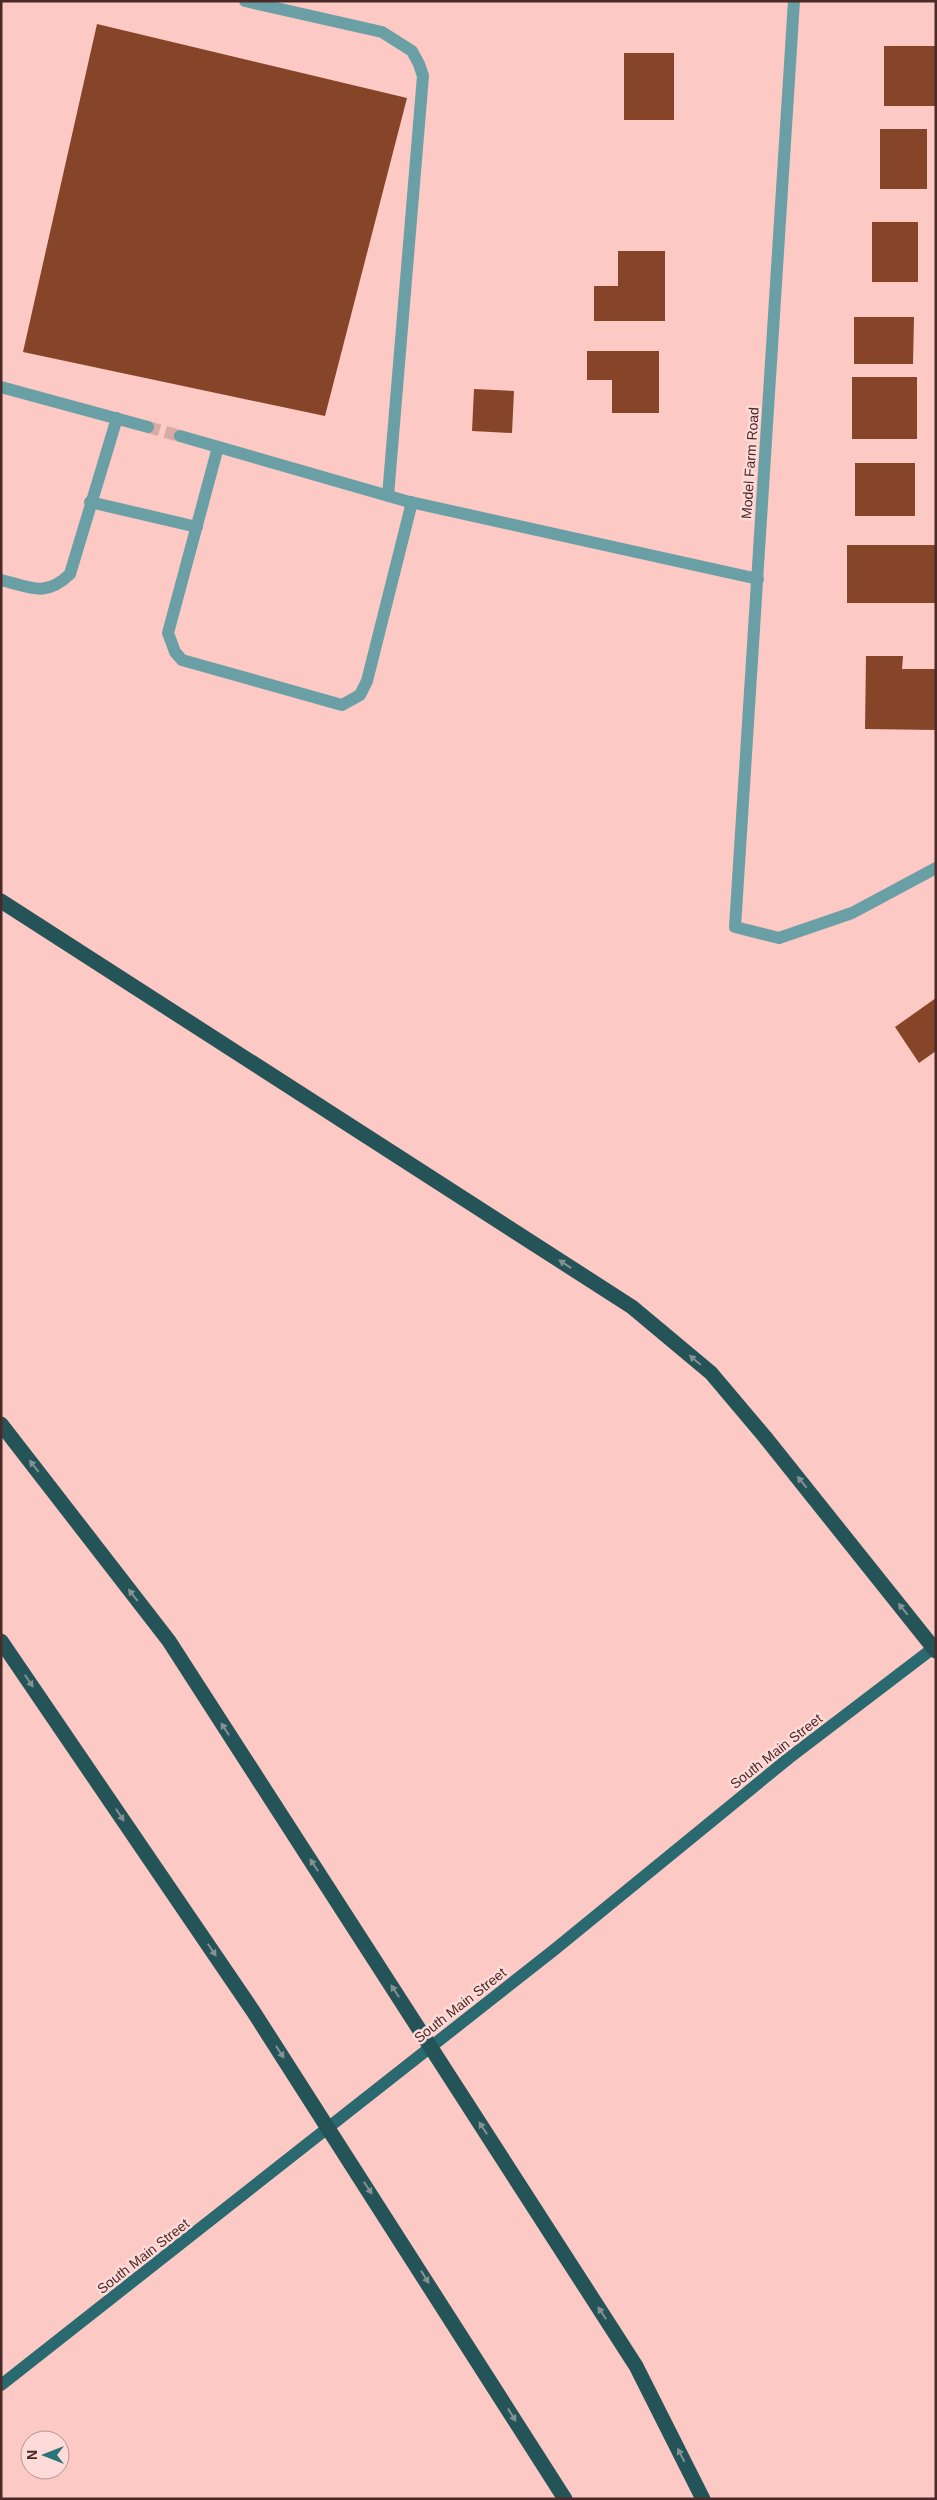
<svg xmlns="http://www.w3.org/2000/svg" width="937" height="2500" font-family="Arial,sans-serif">
<style>
.building{fill:#864528}
.lines{fill:none;stroke-linecap:round;stroke-linejoin:round}
.minor-tunnel{stroke:#d8a9a5;stroke-width:12;stroke-dasharray:12 6;stroke-linecap:butt}
.minor{stroke:#6aa0a5;stroke-width:12}
.major{stroke:#29696f;stroke-width:12}
.highway{stroke:#255458;stroke-width:15}
.oneway{fill:#879192}
.labels{text-anchor:middle;dominant-baseline:central;stroke-width:5;stroke-linejoin:round;paint-order:stroke}
.street-label{font-size:14px;fill:#4a2927;stroke:#fedbd8}
</style>
<rect width="100%" height="100%" fill="#fcc9c5"/>
<path class="building" d="M97 24 407 98 325 416 23 352Z
M884 46H936V106H884Z
M624 53H674V120H624Z
M880 129H927V189H880Z
M872 222H918V282H872Z
M618 251H665V321H594V286H618Z
M854 317H914L913 364H854Z
M587 351H659V413H612V380H587Z
M852 377H917V439H852Z
M474 389 514 391 512 433 472 431Z
M855 463H915V516H855Z
M847 545H936V603H847Z
M866 656H903L902 669H936V730L865 729Z
M936 998V1051L919 1063 895 1027Z"/>
<g class="lines">
<path class="minor-tunnel" d="M148 427 180 436"/>
<path class="minor" d="M245 1 382 32 412 51 419 64 423 76 388 496
M794 1 735 927 779 938 852 913 936 868
M1 387 148 427
M180 436 406 501 758 579
M218 447 168 633 175 652 182 660 342 705 360 695 367 681 412 502
M90 502 197 527
M1 580C31 587 45 598 70 574L117 418"/>
<path class="major" d="M1 2385 554 1950 789 1758 936 1646"/>
<path class="highway" d="M1 901 632 1307 711 1373 765 1437 936 1651
M1 1424 169 1641 636 2366 703 2499
M1 1641 253 2011 565 2499"/>
</g>
<defs><path id="oneway-solid" d="M-6-.8H1V-3.2L6.5 0L1 3.2V.8H-6Z" transform="scale(1.25)"/></defs>
<g class="oneway">
<use href="#oneway-solid" transform="translate(565 1264) rotate(-147)"/>
<use href="#oneway-solid" transform="translate(695 1360) rotate(-140)"/>
<use href="#oneway-solid" transform="translate(34 1466) rotate(-128)"/>
<use href="#oneway-solid" transform="translate(802 1482) rotate(-129)"/>
<use href="#oneway-solid" transform="translate(133 1595) rotate(-128)"/>
<use href="#oneway-solid" transform="translate(903 1609) rotate(-129)"/>
<use href="#oneway-solid" transform="translate(29 1681) rotate(56)"/>
<use href="#oneway-solid" transform="translate(225 1729) rotate(-123)"/>
<use href="#oneway-solid" transform="translate(120 1815) rotate(56)"/>
<use href="#oneway-solid" transform="translate(314 1865) rotate(-123)"/>
<use href="#oneway-solid" transform="translate(212 1950) rotate(56)"/>
<use href="#oneway-solid" transform="translate(395 1991) rotate(-123)"/>
<use href="#oneway-solid" transform="translate(280 2052) rotate(57)"/>
<use href="#oneway-solid" transform="translate(483 2128) rotate(-123)"/>
<use href="#oneway-solid" transform="translate(368 2188) rotate(57)"/>
<use href="#oneway-solid" transform="translate(425 2277) rotate(58)"/>
<use href="#oneway-solid" transform="translate(602 2313) rotate(-123)"/>
<use href="#oneway-solid" transform="translate(512 2415) rotate(58)"/>
<use href="#oneway-solid" transform="translate(681 2455) rotate(-117)"/>
</g>
<g class="labels">
<g class="street-label">
<text transform="translate(750 463) rotate(-86)">Model Farm Road</text>
<text transform="translate(776 1751) rotate(-38)">South Main Street</text>
<text transform="translate(460 2005) rotate(-38)">South Main Street</text>
<text transform="translate(143 2256) rotate(-38)">South Main Street</text>
</g>
</g>
<rect width="937" height="2500" fill="none" stroke="#4a2927" stroke-width="5"/>
<g transform="translate(45 2455) rotate(270)"><circle r="24" fill="#fedbd8" stroke="#b69491"/>
<path d="M0-4L9 19L0 12L-9 19Z" fill="#2a747a"/>
<text y="-8" font-size="14" font-weight="bold" text-anchor="middle" fill="#4a2927">N</text>
</g>
</svg>
